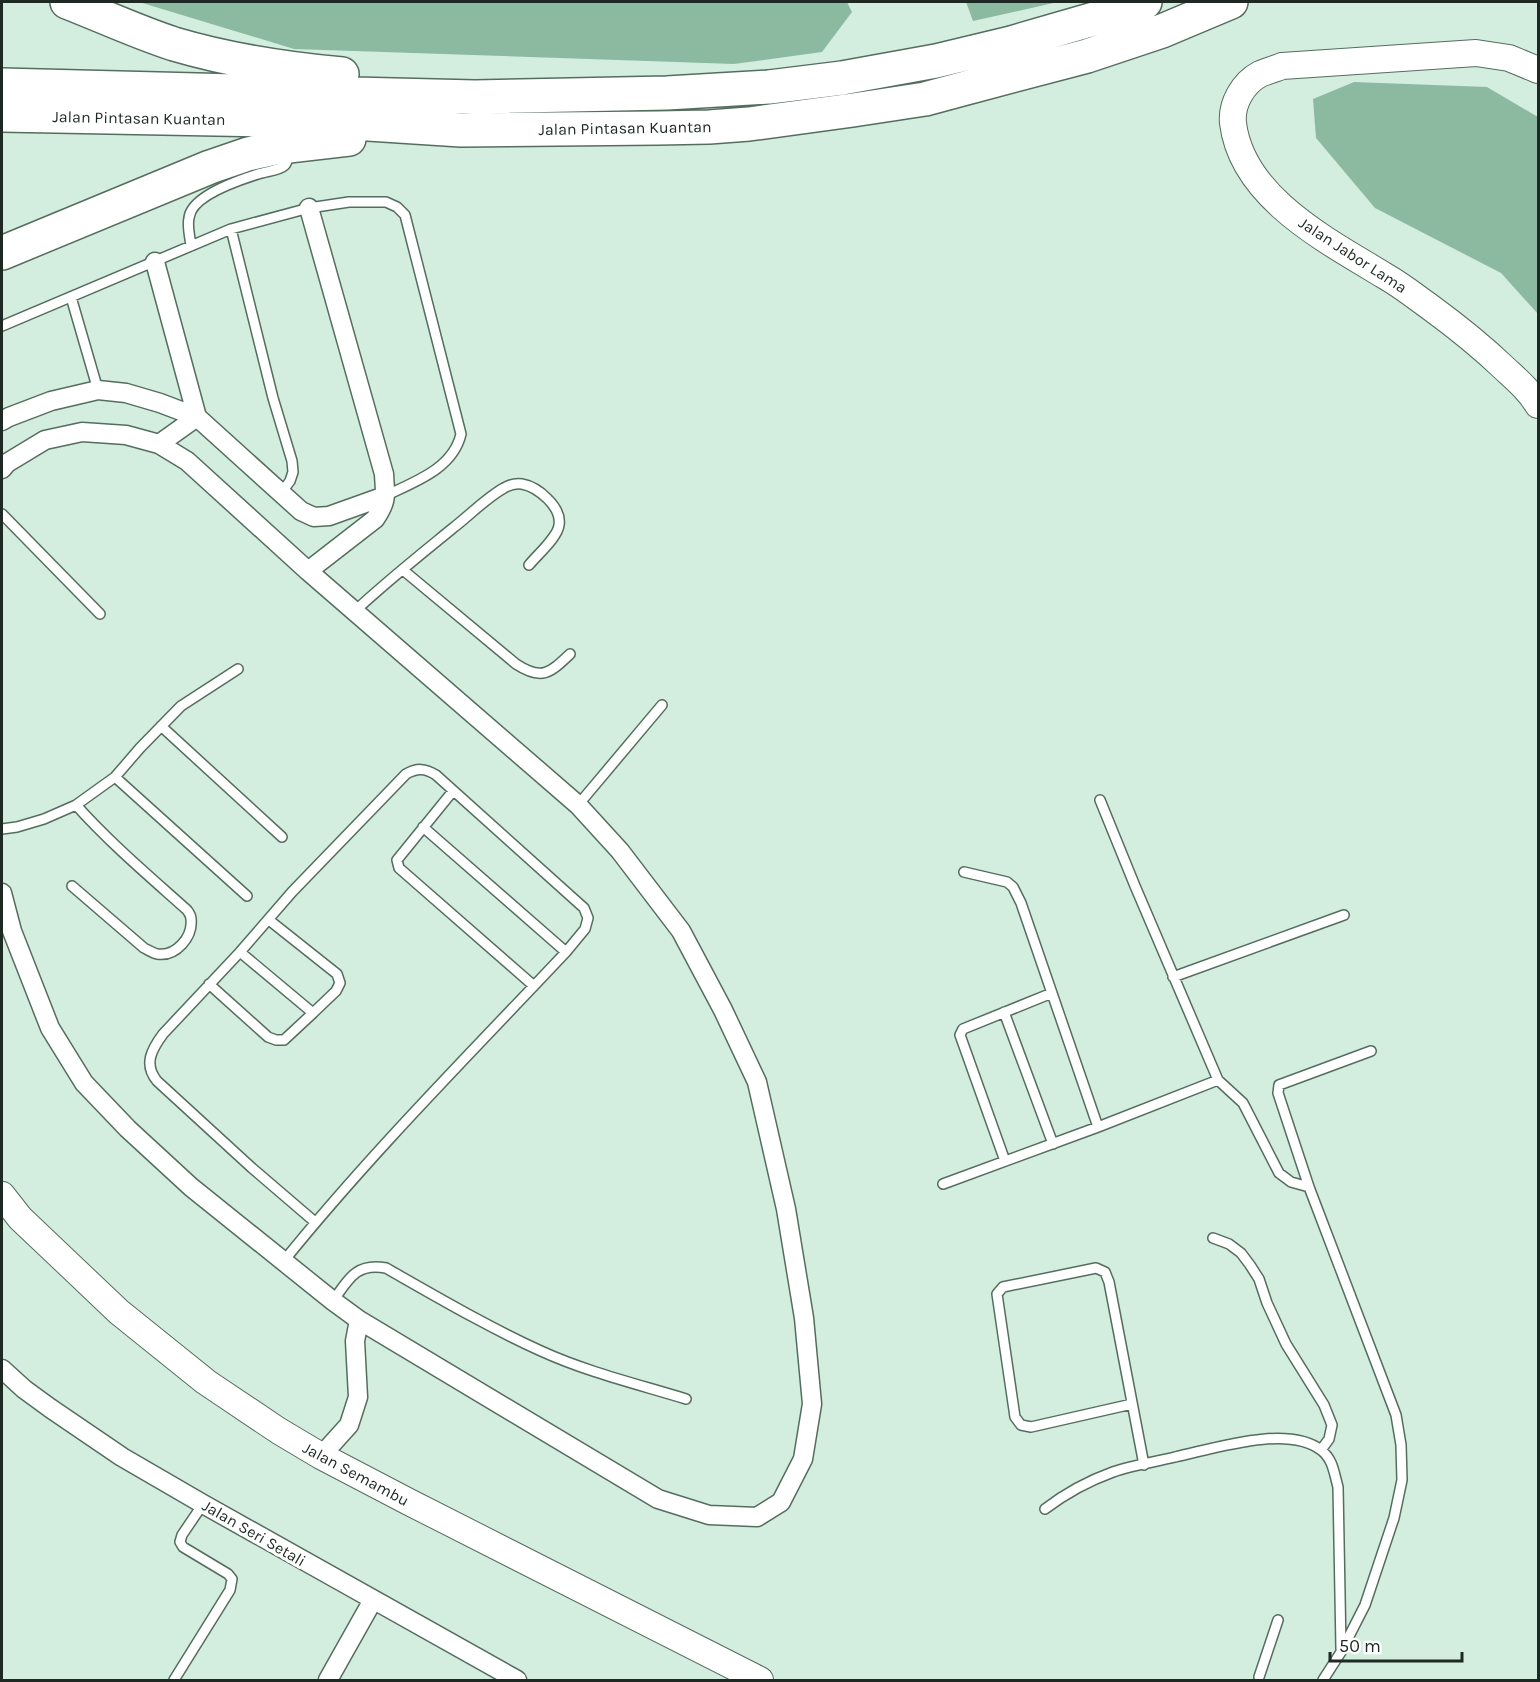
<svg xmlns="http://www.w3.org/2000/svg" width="1540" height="1682" font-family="Karla,sans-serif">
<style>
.forest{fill:#8cbaa0}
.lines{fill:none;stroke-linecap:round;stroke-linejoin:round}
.lane-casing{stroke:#556d5f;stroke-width:12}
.street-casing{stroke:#556d5f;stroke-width:21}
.secondary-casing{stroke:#556d5f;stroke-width:28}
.highway-casing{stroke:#556d5f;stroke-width:36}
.lane{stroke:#fff;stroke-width:9}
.street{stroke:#fff;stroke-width:18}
.secondary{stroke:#fff;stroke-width:26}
.highway{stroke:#fff;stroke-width:33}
.labels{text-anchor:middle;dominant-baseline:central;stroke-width:6;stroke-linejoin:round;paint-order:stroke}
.street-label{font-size:16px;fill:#1f2924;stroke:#fff}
</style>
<rect width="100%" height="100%" fill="#d3eede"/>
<path class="forest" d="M139 2H847L852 12 822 52 734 64 294 49Z
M966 2H1058L973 21Z
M1354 82 1487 87 1538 117V314L1501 273 1375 208 1316 138 1313 99Z"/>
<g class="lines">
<g class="lane-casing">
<path id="lane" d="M231 229 273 398 292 461 293 472 290 481 281 493
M191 246C190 237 187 226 189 218 191 196 239 180 258 174 266 171 279 171 285 165 288 162 288 156 289 152
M71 297 98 390
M2 326 231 229 309 208 349 202H386L397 207 405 215 461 434C453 469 414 482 385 496
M2 514 100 614
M403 570 516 664C542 681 550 673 570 654
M355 611C386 582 420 555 453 528 470 515 486 498 504 488 509 485 516 483 522 484 538 487 562 507 559 525 558 537 537 555 529 565
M161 726 282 837
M115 777 247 896
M453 791 397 860 399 868 534 986
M1100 800 1135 886 1218 1080 1243 1103 1279 1173 1291 1182 1309 1187 1396 1415 1401 1445 1402 1480 1394 1518 1365 1605 1341 1652 1323 1680
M578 805 662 705
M423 827 566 952
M2 829 17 827 44 819 76 805 115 777 140 748 181 706 238 669
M964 872 1007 882 1013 887 1021 903 1098 1127
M72 886 144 948C148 950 153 953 157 954 176 957 193 937 191 919 191 915 189 913 187 910 149 876 110 843 76 805
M269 920 337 974 340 983 336 991 313 1013
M1173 977 1344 915
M209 984 268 1037 276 1040H284L313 1013 240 952
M1004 1012 1053 1144
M1005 1161 960 1035 963 1029 1052 993
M943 1184 1098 1127 1218 1080
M1309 1187 1278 1093 1279 1085 1371 1051
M1213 1238 1229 1244 1241 1253 1250 1265 1259 1279 1267 1303 1286 1344 1324 1405 1332 1425 1329 1439 1321 1450
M283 1262C371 1153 470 1054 566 952L585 929 588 918 584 908 436 775C425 768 417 768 406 774L292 892 240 952 163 1034C152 1049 143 1064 157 1081L252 1168 315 1222
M333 1301C348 1280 356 1262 386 1268 437 1297 488 1327 541 1351 587 1372 637 1384 686 1399
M1132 1404 1031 1427 1021 1425 1015 1417 997 1294 1003 1287 1096 1268 1105 1272 1109 1282 1144 1465
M1045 1509C1066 1493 1088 1481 1113 1472 1132 1465 1155 1462 1175 1457 1213 1449 1287 1424 1321 1450 1333 1459 1334 1473 1338 1487L1341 1649
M1259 1677 1278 1620
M174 1680 230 1590 232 1579 228 1574 183 1547 180 1542 182 1535 203 1504"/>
</g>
<g class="street-casing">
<path id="street" d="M155 262 197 417 159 444
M2 421 9 417 51 401 98 390 126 393 160 403 197 417 301 511 314 517 329 516 385 496
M2 469 7 463 45 440 82 432 126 435 159 444 187 461 308 571 578 805 620 851 681 931 723 1010 757 1082 786 1209 804 1318 812 1404 803 1459 781 1502 757 1517 709 1515 658 1499 359 1320 333 1301 191 1187 128 1129 84 1083 50 1028 12 931 2 893
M308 571 375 519C388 500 385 495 384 474L309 208
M2 1369 24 1389 50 1408 122 1457 203 1504 517 1680
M321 1456 349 1425 358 1397 355 1341 359 1320
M328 1680 373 1600"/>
</g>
<g class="secondary-casing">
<path id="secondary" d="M1538 70 1509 58 1476 53 1282 66C1275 69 1267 71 1260 74 1243 83 1231 104 1233 123 1242 198 1328 241 1385 276 1401 285 1416 297 1430 307 1456 326 1481 346 1504 368 1517 380 1529 390 1538 405
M2 1195 20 1218 119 1312 206 1382 279 1431 321 1456 409 1502 760 1680"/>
</g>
<g class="highway-casing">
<path id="highway" d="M67 2C103 16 137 32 174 44 228 60 286 69 342 74
M2 85 475 97 667 93 769 87 842 78 936 61 1011 43 1104 16 1145 2
M2 115 322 121 461 130 658 128 709 127 749 124 853 110 925 99 962 89 1087 56 1162 31 1231 2
M2 253 210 167 248 154 280 147 349 139"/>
</g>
<use href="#lane" class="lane"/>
<use href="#street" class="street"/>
<use href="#secondary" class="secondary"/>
<use href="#highway" class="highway"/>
</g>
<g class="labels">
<g class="street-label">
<text transform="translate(139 118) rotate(1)">Jalan Pintasan Kuantan</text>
<text transform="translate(625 128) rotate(-1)">Jalan Pintasan Kuantan</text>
<text transform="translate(1353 255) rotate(33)">Jalan Jabor Lama</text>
<text transform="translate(356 1474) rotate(28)">Jalan Semambu</text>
<text transform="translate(254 1533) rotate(30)">Jalan Seri Setali</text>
</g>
</g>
<rect width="1540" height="1682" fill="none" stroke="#1f2924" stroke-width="6"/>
<path d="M1330 1652v9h132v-9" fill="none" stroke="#1f2924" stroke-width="3"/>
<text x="1339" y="1652" font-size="18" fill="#1f2924" stroke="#ffffff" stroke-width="4.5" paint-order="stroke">50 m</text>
</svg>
